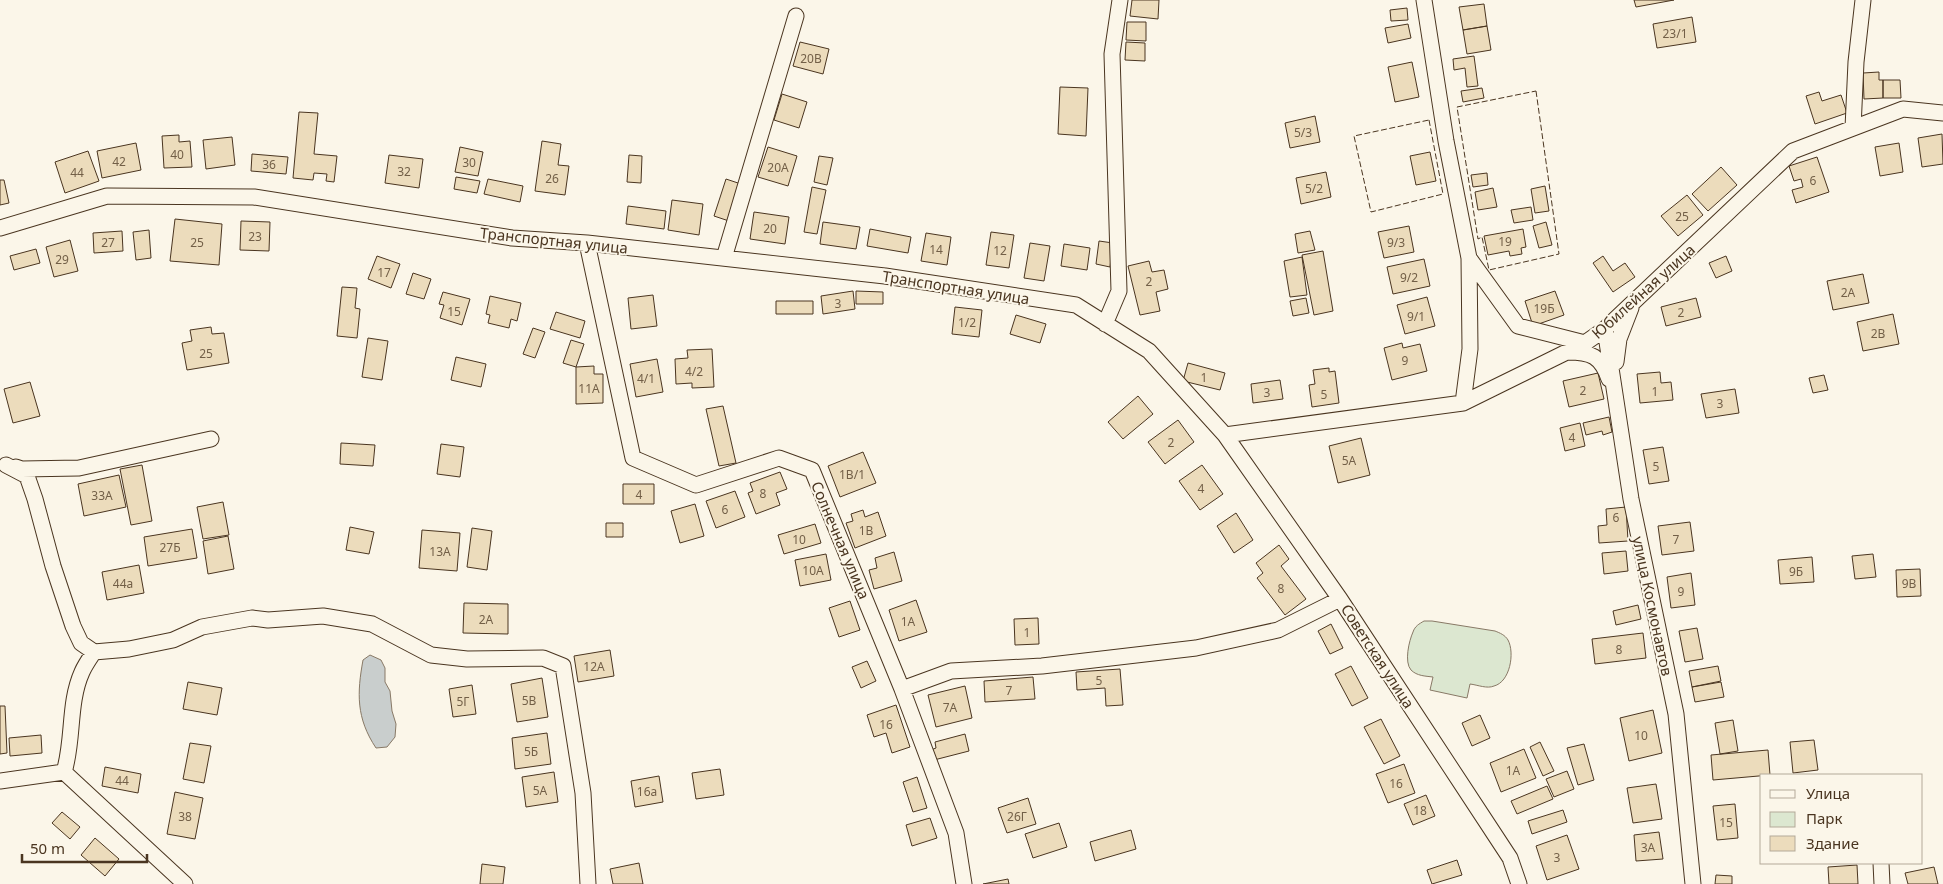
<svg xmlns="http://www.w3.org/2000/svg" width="1943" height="884" font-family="'Noto Sans',sans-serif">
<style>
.green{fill:#dce7d0;stroke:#887966}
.water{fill:#c9cecd;stroke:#887966}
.building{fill:#ecdcbc;stroke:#4a3520}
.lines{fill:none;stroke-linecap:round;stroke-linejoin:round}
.minor-casing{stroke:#4a3520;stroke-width:17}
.minor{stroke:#fbf6e9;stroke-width:15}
.fence{stroke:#4a3520;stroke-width:1;stroke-dasharray:6 2.5;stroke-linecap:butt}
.labels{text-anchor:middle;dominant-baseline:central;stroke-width:4;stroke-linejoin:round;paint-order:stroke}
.number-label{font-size:12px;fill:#725f47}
.street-label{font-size:15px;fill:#4a3520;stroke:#fbf6e9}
</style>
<rect width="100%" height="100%" fill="#fbf6e9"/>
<path class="green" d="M1424 621H1432L1495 631C1500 633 1505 635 1508 640 1515 653 1510 682 1494 686 1487 689 1478 685 1470 684L1467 698 1430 690 1433 677C1425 676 1417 676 1411 670 1404 662 1409 641 1413 632 1415 626 1419 624 1424 621Z"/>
<path class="water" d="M370 655 381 660 385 668V682L390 691 392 711 396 724 395 737 387 747 376 748C356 718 357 693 363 660Z"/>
<path class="building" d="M1132 0H1159L1158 19 1130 16Z
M1634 0H1674L1636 7Z
M1484 4 1487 26 1463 30 1459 7Z
M1407 8 1408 20 1391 21 1390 10Z
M1692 17 1696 42 1657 48 1653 24Z
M1127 22H1146V41L1126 40Z
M1408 24 1411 38 1388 43 1385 28Z
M1487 26 1491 50 1467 54 1463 30Z
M800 42 829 49 823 74 793 66Z
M1126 42 1145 43V61L1125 60Z
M1474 56 1478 86 1467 87 1465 68 1454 70 1453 59Z
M1412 62 1419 97 1395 102 1388 67Z
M1879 72V80H1883V98L1864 99 1863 73Z
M1883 80H1900L1901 98H1883Z
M1060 87 1088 88 1086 136 1058 134Z
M1482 88 1484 98 1463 102 1461 91Z
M1819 92 1822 101 1841 95 1847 113 1815 124 1806 96Z
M782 94 807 102 799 128 774 120Z
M299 112 318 113 314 154 337 156 334 182 326 181 327 174 314 173 313 180 293 178Z
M1315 116 1320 142 1290 148 1285 123Z
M1942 134 1943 164 1922 167 1918 138Z
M179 135V142L190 141 192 167 164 168 162 136Z
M232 137 235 165 206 169 203 140Z
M542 141 561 144 558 165 569 166 565 195 535 191Z
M136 143 141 170 102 178 97 151Z
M1899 143 1903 172 1880 176 1875 147Z
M460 147 483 152 478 176 455 172Z
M768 147 797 156 788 186 758 177Z
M88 151 99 181 65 193 55 162Z
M1430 152 1436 181 1416 185 1410 156Z
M252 154 288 157 286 174 251 171Z
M389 155 423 159 419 188 385 183Z
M629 155 642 156 641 183 627 182Z
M819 156 833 158 827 185 814 182Z
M1817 157 1829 192 1796 203 1792 190 1803 187 1801 179 1794 181 1789 166Z
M1721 167 1737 185 1708 211 1692 194Z
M1326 172 1331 197 1301 204 1296 178Z
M1487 173 1488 185 1473 187 1471 175Z
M456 177 480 181 477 193 454 189Z
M488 179 523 186 520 202 484 194Z
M726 179 741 184 729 221 714 216Z
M0 180H4L9 203 0 205Z
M1545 186 1549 211 1535 213 1531 189Z
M812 187 826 190 817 234 804 232Z
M1493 188 1497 207 1478 210 1475 192Z
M1687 195 1703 215 1678 236 1661 216Z
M672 200 703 204 699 235 668 230Z
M628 206 666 211 664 229 626 224Z
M1531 207 1533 220 1514 223 1511 210Z
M754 212 789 217 785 244 750 239Z
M175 219 222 224 219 265 170 261Z
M241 221 270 222 269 251 240 250Z
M823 222 860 227 856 249 820 244Z
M1546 222 1552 245 1539 248 1533 226Z
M1409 226 1414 252 1384 258 1378 232Z
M870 229 911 237 908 253 867 246Z
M1523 229 1526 247 1521 248 1522 254 1510 256 1509 251 1488 255 1484 236Z
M149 230 151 258 136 260 133 232Z
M122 231 123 251 94 253 93 233Z
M1310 231 1315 250 1298 253 1295 234Z
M991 232 1014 235 1009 268 986 265Z
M926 233 951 237 947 265 921 261Z
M70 240 78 271 54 277 46 247Z
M1099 241 1113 243 1110 267 1096 264Z
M1030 243 1050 246 1044 281 1024 278Z
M1064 244 1090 248 1087 270 1061 266Z
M36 249 40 263 14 270 10 256Z
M1323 251 1333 311 1314 315 1302 255Z
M377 256 400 264 391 288 368 279Z
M1603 256 1613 271 1625 263 1635 277 1613 292 1593 263Z
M1726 256 1732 271 1716 278 1709 263Z
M1302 257 1307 295 1290 297 1284 261Z
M1424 259 1430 286 1393 294 1387 267Z
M1149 261 1152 272 1164 270 1168 289 1156 292 1160 311 1140 315 1128 266Z
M413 273 431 279 424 299 406 294Z
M1863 274 1869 303 1833 310 1827 281Z
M342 287 357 288 355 308 360 309 357 338 337 336Z
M853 291 855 309 823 314 821 296Z
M856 291 883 292V304H856Z
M1555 291 1564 315 1533 326 1525 301Z
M443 292 470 299 462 325 440 318 444 305 439 304Z
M653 295 657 326 631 329 628 298Z
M490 296 521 303 517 321 511 319 509 328 488 323 490 315 486 314Z
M1427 297 1435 326 1405 334 1397 305Z
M1306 298 1309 313 1293 316 1290 301Z
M1696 298 1701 317 1666 326 1661 307Z
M776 301H813V314H776Z
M955 307 982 310 979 337 952 334Z
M556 312 585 321 580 338 550 329Z
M1893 314 1899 344 1863 351 1857 322Z
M1016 315 1046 324 1040 343 1010 334Z
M211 327 212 334 224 333 229 363 187 370 182 343 192 341 190 330Z
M533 328 545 332 535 358 523 354Z
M368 338 388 341 382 380 362 377Z
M571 340 584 344 576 367 563 363Z
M1402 343 1403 348 1420 344 1427 371 1392 380 1384 348Z
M712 349 714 387 692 388V383L676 384 675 359 688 358 687 350Z
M456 357 486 364 481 387 451 380Z
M657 359 663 392 636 397 630 364Z
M1188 363 1225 373 1220 390 1183 381Z
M594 366V374H603V403L576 404V367Z
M1329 368V372L1335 371 1339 403 1312 407 1309 385 1315 384 1313 370Z
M1660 372 1661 383 1671 382 1673 400 1640 403 1637 374Z
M1598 373 1604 399 1569 407 1563 381Z
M1824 375 1828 390 1813 393 1809 378Z
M1280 380 1283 399 1253 403 1251 384Z
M30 382 40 416 13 423 4 389Z
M1735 389 1739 413 1706 418 1701 394Z
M1138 396 1153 414 1123 439 1108 422Z
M723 406 736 463 719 466 706 409Z
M1609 417 1612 432 1603 435 1602 431 1586 435 1583 423Z
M1178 420 1194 442 1165 464 1148 442Z
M1580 423 1585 446 1565 451 1560 428Z
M1361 438 1370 475 1338 483 1329 446Z
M341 443 375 445 373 466 340 464Z
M441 444 464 447 460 477 437 474Z
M1663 447 1669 481 1649 484 1643 450Z
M863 452 876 483 840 497 828 466Z
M142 465 152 521 131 525 120 469Z
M1202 465 1223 494 1200 510 1179 481Z
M780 472 787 489 776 493 780 505 756 514 748 493 753 491 750 483Z
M119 475 126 507 84 516 78 484Z
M623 484H654V504H623Z
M735 491 745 517 716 528 706 501Z
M223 502 229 535 203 539 197 507Z
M695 504 704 536 680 543 671 511Z
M1626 507 1628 541 1599 543 1598 526 1607 525 1606 509Z
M863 510 865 517 878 512 886 536 855 548 846 523 853 521 851 514Z
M1236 513 1253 540 1234 553 1217 526Z
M1690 522 1694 551 1662 555 1658 526Z
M606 523H623V537H606Z
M815 524 821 543 784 554 778 535Z
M350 527 374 532 369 554 346 550Z
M472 528 492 531 487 570 467 567Z
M192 529 197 558 148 566 144 537Z
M422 530 460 533 457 571 419 568Z
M228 536 234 569 208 574 203 541Z
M1279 545 1289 559 1281 566 1306 599 1285 615 1257 578 1263 573 1256 563Z
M1626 551 1628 571 1604 574 1602 553Z
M894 552 902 581 874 589 869 570 877 568 875 558Z
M826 554 831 580 800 586 795 560Z
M1873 554 1876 577 1855 579 1852 556Z
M1812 557 1814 582 1780 584 1778 560Z
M139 565 144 593 107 600 102 572Z
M1920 569 1921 596 1897 597 1896 570Z
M1691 573 1695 605 1671 608 1667 577Z
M916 600 927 632 899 641 889 610Z
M850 601 860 630 839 637 829 608Z
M464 603 508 604V634L463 633Z
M1638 605 1641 619 1616 625 1613 611Z
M1038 618 1039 644 1015 645 1014 619Z
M1331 624 1343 648 1330 654 1318 631Z
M1697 628 1703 659 1685 662 1679 631Z
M1643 633 1646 658 1595 664 1592 639Z
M610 650 614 676 578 682 574 656Z
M867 661 876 681 861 688 852 667Z
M1351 666 1368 698 1352 706 1335 674Z
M1718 666 1721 681 1692 687 1689 671Z
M1120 669 1123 705 1106 706 1105 688 1077 690 1076 672Z
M1033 677 1035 699 985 702 984 681Z
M542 678 548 717 517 722 511 684Z
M188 682 222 688 217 715 183 709Z
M1721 682 1724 697 1695 702 1692 687Z
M472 685 476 714 453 717 449 689Z
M965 686 972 718 936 727 928 695Z
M896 705 910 747 892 753 886 733 874 737 867 715Z
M0 706H5L7 753 0 754Z
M1653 710 1662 753 1629 761 1620 718Z
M1480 715 1490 738 1472 746 1462 723Z
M1381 719 1400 756 1384 764 1364 727Z
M1733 720 1738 751 1720 754 1715 723Z
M547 733 551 764 515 769 512 738Z
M965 734 969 751 934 760 931 750 936 748 935 742Z
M41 735 42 753 10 756 9 738Z
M1814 740 1818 770 1793 773 1790 742Z
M1540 742 1554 771 1543 776 1530 747Z
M190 743 211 746 204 783 183 779Z
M1584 744 1594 780 1578 785 1567 748Z
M1524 749 1536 778 1501 792 1490 763Z
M1768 750 1770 775 1713 780 1711 755Z
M1404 764 1415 793 1388 803 1376 774Z
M105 767 141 774 138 793 102 786Z
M720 769 724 795 696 799 692 773Z
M1567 771 1574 789 1554 797 1546 779Z
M554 772 558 802 526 807 522 777Z
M659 776 663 802 635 807 631 781Z
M917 777 927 808 913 812 903 782Z
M1656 784 1662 819 1633 823 1627 788Z
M1547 786 1553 799 1517 814 1511 801Z
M175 792 203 798 195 839 167 834Z
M1426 795 1435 816 1413 825 1404 804Z
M1028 798 1036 824 1007 833 998 808Z
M1735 804 1738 838 1717 840 1713 806Z
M1563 810 1567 822 1532 834 1528 821Z
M62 812 80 827 70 839 52 823Z
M930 818 937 838 912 846 906 825Z
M1059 823 1067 847 1033 858 1025 834Z
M1131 830 1136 849 1095 861 1090 842Z
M1659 832 1663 859 1636 861 1634 835Z
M1567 835 1579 869 1547 880 1536 846Z
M95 838 119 859 105 876 81 855Z
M1457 860 1462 875 1432 884 1427 870Z
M639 863 643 884H613L610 869Z
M482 864 505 867 503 884H480Z
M1857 865 1858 884H1829L1828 867Z
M1934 867 1938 884H1908L1905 873Z
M1716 875 1732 876V884H1715Z
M1008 879 1009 884H983Z"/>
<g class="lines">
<g class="minor-casing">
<path id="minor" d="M1424 0 1446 141 1469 258 1470 349 1463 403
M1853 128 1856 62 1863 0
M0 228 107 196 254 197 512 238 587 243 885 276 1076 305 1149 351 1225 435 1340 599 1510 858 1519 884
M587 243 633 458 696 485 779 458 812 470 902 689 956 833 964 884
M724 258 796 16
M1469 258 1518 326 1585 343
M1105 324 1119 291 1112 54 1120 0
M1605 329 1631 499 1676 714 1693 884
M1568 352C1591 352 1601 356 1609 379
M1616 362 1619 339 1631 308
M1225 435 1463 403 1585 343 1605 329 1793 151 1903 109 1943 113
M6 465 27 476 35 499 53 566 73 626 81 643 94 652 129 649 173 640 202 627 252 618 268 620 323 616 372 624 431 655 467 659 543 658 563 666 583 793 588 884
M16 467 22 469 79 468 211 439
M902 689 951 671 1042 666 1196 648 1278 630 1340 599
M64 772 185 884
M64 772C74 740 68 703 82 672 85 665 90 658 94 652
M0 781 64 772
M1881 863 1882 884"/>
</g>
<use href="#minor" class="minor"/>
<path class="fence" d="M1536 91 1559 254 1489 270 1482 237 1478 239 1457 107Z
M1429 120 1443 194 1371 212 1354 136Z"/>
</g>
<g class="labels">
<g class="number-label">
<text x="1675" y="33">23/1</text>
<text x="811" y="58">20В</text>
<text x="1303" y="132">5/3</text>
<text x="177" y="154">40</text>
<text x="119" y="161">42</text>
<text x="469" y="162">30</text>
<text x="269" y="164">36</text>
<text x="778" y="167">20А</text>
<text x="404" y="171">32</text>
<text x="77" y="172">44</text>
<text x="552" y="178">26</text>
<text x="1813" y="180">6</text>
<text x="1314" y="188">5/2</text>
<text x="1682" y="216">25</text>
<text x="770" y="228">20</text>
<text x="255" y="236">23</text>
<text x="1505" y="241">19</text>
<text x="108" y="242">27</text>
<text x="197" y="242">25</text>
<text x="1396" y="242">9/3</text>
<text x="936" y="249">14</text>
<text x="1000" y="250">12</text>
<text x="62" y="259">29</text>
<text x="384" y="272">17</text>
<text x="1409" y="277">9/2</text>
<text x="1149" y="281">2</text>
<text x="1848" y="292">2А</text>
<text x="838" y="303">3</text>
<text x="1544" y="308">19Б</text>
<text x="454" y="311">15</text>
<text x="1681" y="312">2</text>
<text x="1416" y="316">9/1</text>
<text x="967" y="322">1/2</text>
<text x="1878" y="333">2В</text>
<text x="206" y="353">25</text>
<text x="1405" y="360">9</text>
<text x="694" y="371">4/2</text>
<text x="1204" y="377">1</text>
<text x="646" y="378">4/1</text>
<text x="589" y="388">11А</text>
<text x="1583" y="390">2</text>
<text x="1655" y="391">1</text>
<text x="1267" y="392">3</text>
<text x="1324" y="394">5</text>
<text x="1720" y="403">3</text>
<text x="1572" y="437">4</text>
<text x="1171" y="442">2</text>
<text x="1349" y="460">5А</text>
<text x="1656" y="466">5</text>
<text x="852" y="474">1В/1</text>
<text x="1201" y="488">4</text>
<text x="763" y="493">8</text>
<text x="639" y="494">4</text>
<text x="102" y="495">33А</text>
<text x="725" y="509">6</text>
<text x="1616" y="517">6</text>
<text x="866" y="530">1В</text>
<text x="799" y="539">10</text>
<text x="1676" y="539">7</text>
<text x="170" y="547">27Б</text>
<text x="440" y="551">13А</text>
<text x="813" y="570">10А</text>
<text x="1796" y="571">9Б</text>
<text x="123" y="583">44а</text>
<text x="1909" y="583">9В</text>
<text x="1281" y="588">8</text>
<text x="1681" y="591">9</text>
<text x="486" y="619">2А</text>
<text x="908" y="621">1А</text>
<text x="1027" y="632">1</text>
<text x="1619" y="649">8</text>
<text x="594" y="666">12А</text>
<text x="1099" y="680">5</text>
<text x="1009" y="690">7</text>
<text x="529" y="700">5В</text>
<text x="463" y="701">5Г</text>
<text x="950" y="707">7А</text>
<text x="886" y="724">16</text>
<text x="1641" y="735">10</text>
<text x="531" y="751">5Б</text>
<text x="1513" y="770">1А</text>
<text x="122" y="780">44</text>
<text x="1396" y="783">16</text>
<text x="540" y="790">5А</text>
<text x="647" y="791">16а</text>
<text x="1420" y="810">18</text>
<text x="185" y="816">38</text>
<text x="1017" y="816">26Г</text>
<text x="1726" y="822">15</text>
<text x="1648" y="847">3А</text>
<text x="1557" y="857">3</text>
</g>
<g class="street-label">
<text transform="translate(554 240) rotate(6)">Транспортная улица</text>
<text transform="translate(956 287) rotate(9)">Транспортная улица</text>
<text transform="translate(1643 291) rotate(-42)">Юбилейная улица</text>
<text transform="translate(841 540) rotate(67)">Солнечная улица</text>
<text transform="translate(1653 606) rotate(78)">улица Космонавтов</text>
<text transform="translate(1378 656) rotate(57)">Советская улица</text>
</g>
</g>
<rect x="1760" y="774" width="162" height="90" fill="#fbf6e9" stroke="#b4a999"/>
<rect x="1770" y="790" width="25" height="8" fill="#fbf6e9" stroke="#b4a999"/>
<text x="1806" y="799" font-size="15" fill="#4a3520">Улица</text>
<rect x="1770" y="812" width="25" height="15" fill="#dce7d0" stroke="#b4a999"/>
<text x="1806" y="824" font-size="15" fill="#4a3520">Парк</text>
<rect x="1770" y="836" width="25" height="15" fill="#ecdcbc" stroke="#b4a999"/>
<text x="1806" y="849" font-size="15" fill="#4a3520">Здание</text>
<path d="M22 854v8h125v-8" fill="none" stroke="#4a3520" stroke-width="2.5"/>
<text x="30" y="854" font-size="15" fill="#4a3520" stroke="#fbf6e9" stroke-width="4" paint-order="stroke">50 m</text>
</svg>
